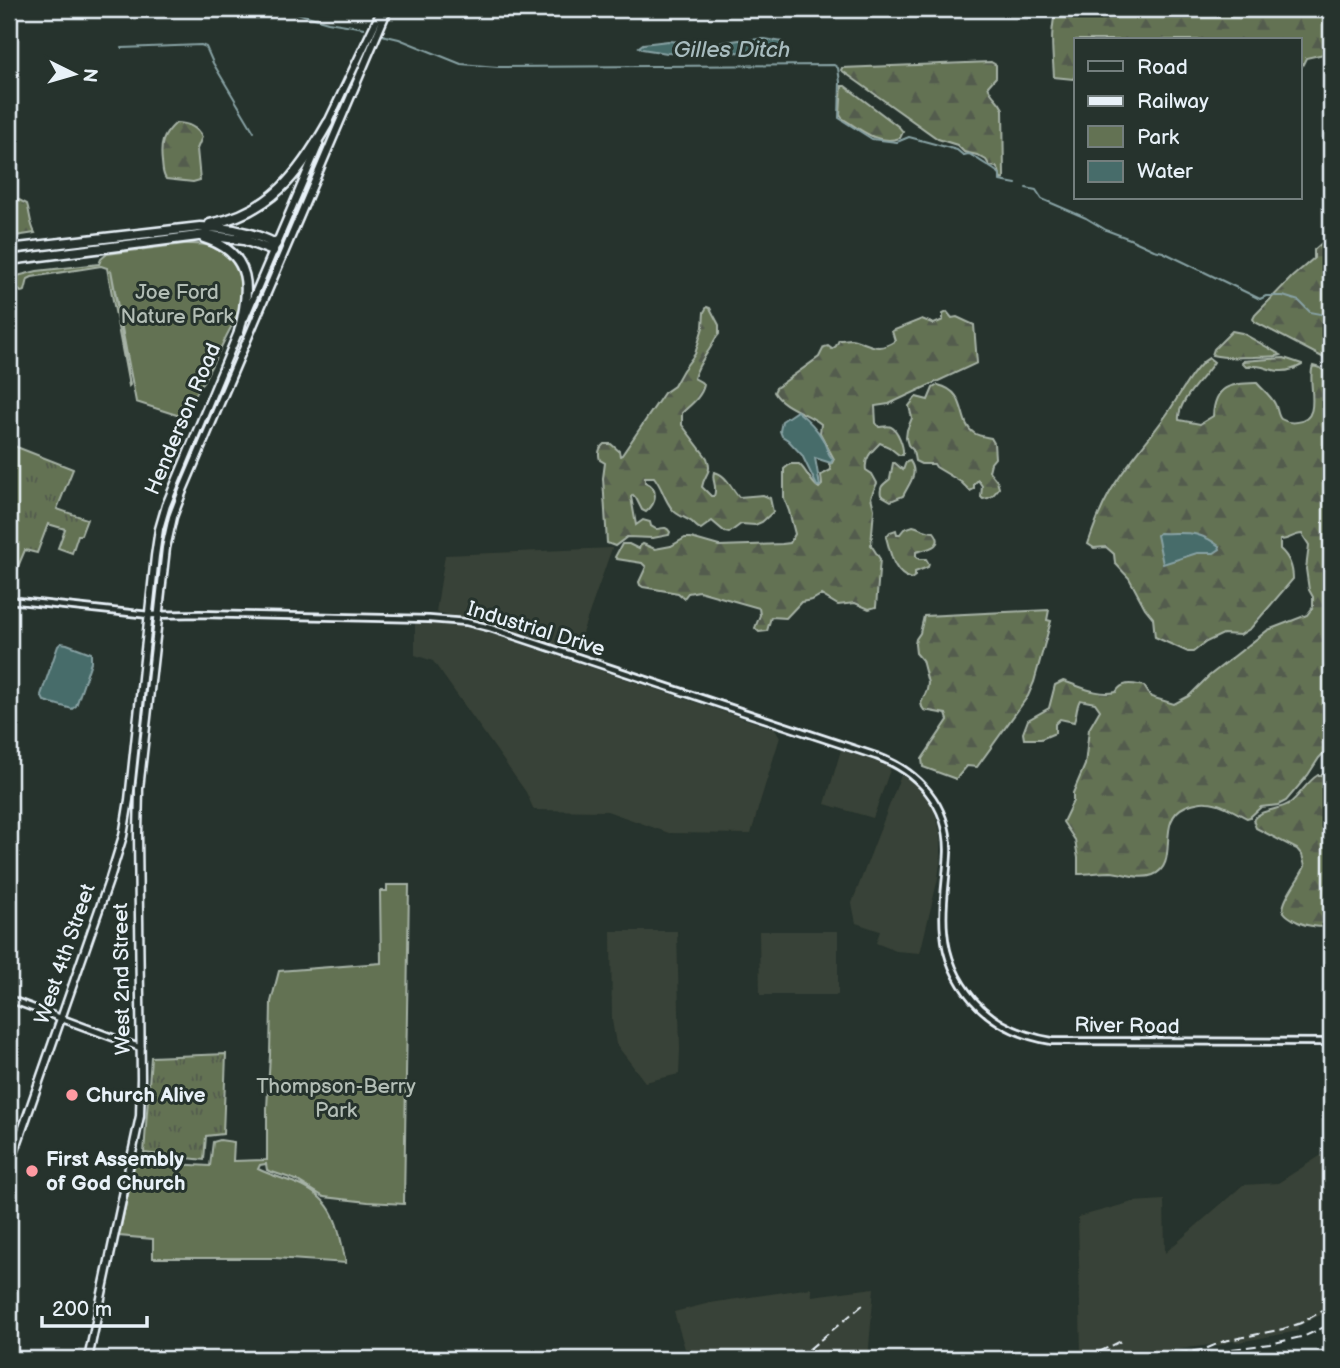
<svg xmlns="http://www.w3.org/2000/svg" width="1340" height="1368" font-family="'Balsamiq Sans',sans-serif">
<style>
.built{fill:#394237}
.grass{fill:url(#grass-tufts);stroke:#a6b2a6;stroke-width:2}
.forest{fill:url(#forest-firs);stroke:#a6b2a6;stroke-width:2}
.park{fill:#637253;stroke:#a6b2a6;stroke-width:2}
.water{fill:#476c6a;stroke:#87a1a3;stroke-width:2}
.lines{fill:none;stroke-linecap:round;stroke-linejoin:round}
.stream{stroke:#87a1a3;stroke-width:2}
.tertiary-casing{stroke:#e8f1f8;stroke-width:10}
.secondary-casing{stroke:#e8f1f8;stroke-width:10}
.primary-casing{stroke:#e8f1f8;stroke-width:11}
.motorway-casing{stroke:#e8f1f8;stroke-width:13}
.tertiary{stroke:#26332d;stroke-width:4.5}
.secondary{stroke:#26332d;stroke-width:5}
.primary{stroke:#26332d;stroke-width:6}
.motorway{stroke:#26332d;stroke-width:8}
.rail{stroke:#e8f1f8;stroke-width:2;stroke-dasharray:10 5;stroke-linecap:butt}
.poi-dot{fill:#ff9aa2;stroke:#26332d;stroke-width:2.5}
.labels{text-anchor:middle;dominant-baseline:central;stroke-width:6;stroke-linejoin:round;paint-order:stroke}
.park-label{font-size:21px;fill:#b3beb6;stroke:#26332d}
.street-label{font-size:21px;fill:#e8f1f8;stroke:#26332d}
.poi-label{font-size:21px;font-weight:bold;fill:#e8f1f8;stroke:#26332d;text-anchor:start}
.water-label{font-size:23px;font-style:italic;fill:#a8bcbf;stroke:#26332d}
</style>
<defs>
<pattern id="grass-tufts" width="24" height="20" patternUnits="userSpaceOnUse" patternTransform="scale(1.75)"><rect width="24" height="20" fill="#637253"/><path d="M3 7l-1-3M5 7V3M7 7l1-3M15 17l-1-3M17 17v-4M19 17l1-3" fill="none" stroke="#535b4e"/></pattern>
<pattern id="forest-firs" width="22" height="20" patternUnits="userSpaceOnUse" patternTransform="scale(1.75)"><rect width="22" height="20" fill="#637253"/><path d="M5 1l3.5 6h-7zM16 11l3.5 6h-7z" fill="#535b4e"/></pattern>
</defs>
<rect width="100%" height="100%" fill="#26332d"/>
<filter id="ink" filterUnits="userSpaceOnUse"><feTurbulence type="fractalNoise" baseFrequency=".0143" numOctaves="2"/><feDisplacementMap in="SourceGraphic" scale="14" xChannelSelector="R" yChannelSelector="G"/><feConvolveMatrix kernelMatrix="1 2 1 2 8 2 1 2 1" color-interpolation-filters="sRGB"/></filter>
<g filter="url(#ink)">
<path class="built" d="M612 548 575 653 485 623 436 612 445 555Z
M415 623 459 626 479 630 775 729 780 737 759 805 751 834 669 833 607 811 534 810 526 792 433 661 415 655Z
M841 750 891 767 873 818 825 804Z
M901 775 910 780 925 796 933 808 938 823 941 839V856L938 878 920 953 896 951 876 943 880 931 856 923 852 903Z
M611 931H677L680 1050 679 1074 645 1082 616 1044 612 1020Z
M759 931H838V995H760Z
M1331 1149V1310L1298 1326V1331L1239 1342 1232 1341 1218 1346 1216 1343 1210 1345 1103 1359H1085L1081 1353 1078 1217 1133 1202 1164 1200 1165 1253 1243 1185 1278 1183Z
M811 1288 812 1296 874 1288 868 1359H688L674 1312 710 1303Z"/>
<path class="grass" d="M9 444 73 469 57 509 87 519 81 535H78L72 553 58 548 65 529 48 524 37 553 25 550 11 583 9 582Z
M226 1054 223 1134 206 1136 204 1160 144 1153 151 1057Z"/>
<path class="forest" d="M1057 9H1322L1331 22V50L1328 53 1306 58 1300 70V40H1076V74L1073 79 1054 77C1053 56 1049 28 1057 9Z
M991 62 996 65V77L988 86C991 97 998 98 1003 109L1004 175V179L1001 180 999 171 996 167 990 166 986 160 977 155 964 152 957 145 938 139 841 70 842 68Z
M842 86H845L899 127 903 132 900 138C879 146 859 129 842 118L840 115Z
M176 123C188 123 197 127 202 137L197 149 200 180 193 182 166 179C162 173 163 169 162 162 160 144 162 136 176 123Z
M9 195 27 204C30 213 30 224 35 233L9 237Z
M1324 241 1331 243V360L1324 358 1255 322 1253 319 1255 315 1292 277 1314 258V250Z
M707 307 710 308 719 325V334C714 339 713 344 709 350 703 359 697 367 694 378L701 382 704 385C701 398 690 405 682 413V425L707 458C713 473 704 474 702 487L711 496H714C718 485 711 481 714 472 726 474 731 488 739 497L763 495 770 498 773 512 762 522 755 525 741 524 729 533 725 532 712 521 701 529C697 528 695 525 692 522 685 517 677 516 672 509 664 499 662 487 654 477H645V482C659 488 657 503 646 512L642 510 636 498 633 495 631 497 636 525 643 520 650 522 651 526 656 529C662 529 666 525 670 532L669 535 653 538 627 537 615 546 607 543 603 478 605 463 600 460C598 454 599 448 604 444H611L619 451 620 456 622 455 664 393 674 386 683 370 695 354 703 327 704 312Z
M947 312 952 318 957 317 974 325 977 363 889 404 875 406 876 423 879 427C881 427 889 425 891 427 898 430 904 447 903 455H899L889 447 880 443C872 451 864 458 866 470L872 474 877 483 871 497 874 509 871 545 880 559 876 607 869 609 855 603 838 605 821 595 812 600 801 602 786 618 771 617 767 631 759 632 755 628 760 615 759 608 699 591 688 593 684 598 678 593 643 587 640 585 639 582 646 567 642 563 617 559 615 557 622 544H629L639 549 640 546 643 544 655 549 671 546 685 538H691L719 546 782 544 790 543 795 534 789 511 784 498V469L790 464H799C807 471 810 482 819 488L822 485 821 475 831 470 829 464 832 463 834 459 820 433 821 424C808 413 783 408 774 392L776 388 819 357 824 347 828 346 832 349 836 346 839 340C842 340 849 339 851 339 868 342 876 354 895 341L892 331 922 319 934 324 943 320V314Z
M1232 331 1242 333 1281 355C1273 358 1262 356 1253 357 1237 357 1229 359 1212 355L1214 349Z
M1209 358 1214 362C1204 378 1177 401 1179 420L1200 424 1213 416C1215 384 1231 384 1257 383 1263 390 1271 396 1275 404 1278 409 1277 415 1281 419 1286 422 1292 423 1297 422 1324 420 1306 381 1313 366L1320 368 1331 376V753L1323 754 1319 758 1308 775 1286 801 1278 805 1261 807 1250 817 1247 818C1235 812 1220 802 1207 802 1200 801 1192 804 1186 806 1154 820 1181 864 1153 875 1139 880 1124 873 1111 872 1100 872 1089 874 1078 874V858L1075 840 1063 822 1073 801V793L1085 765 1089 729 1100 710 1095 703 1080 700C1076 707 1077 714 1074 722L1060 719 1055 724V733L1041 739H1024L1023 733 1028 720 1049 708 1055 685 1063 681C1080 686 1097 696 1116 692 1123 681 1132 684 1144 686L1151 697 1174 704 1189 696 1209 676 1268 630 1307 615 1313 607V597L1309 590 1306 569 1309 545 1302 534C1294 534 1289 540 1280 540V549C1289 557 1293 567 1293 579L1251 628 1240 635 1223 634 1206 642 1193 652H1188L1155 637 1153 618 1145 608 1129 578 1115 563 1114 554 1106 547 1094 548 1088 544C1094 526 1100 510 1109 494 1125 465 1148 441 1167 414 1177 400 1194 366 1209 358Z
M1284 358 1302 364V365C1274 380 1269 362 1246 367L1242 363 1243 361Z
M938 385C969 392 957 422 974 433 978 436 986 437 991 438L994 443 995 458 991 463 989 471 997 481 999 488C994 494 991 499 983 499L981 497 982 486 978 480 974 484V489L970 491 961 482 936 467 934 464H921L915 461 913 450 908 445 906 438 907 430 912 418 909 406 916 397 928 400 933 388Z
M910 461C919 474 909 483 903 496L891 501 881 495C879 486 884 484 890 479L893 463H895L903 470 906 462Z
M913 526C921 528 926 532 934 532 946 547 926 549 916 552V556L919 559H926L929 564 928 567 915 572V576L911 579C893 573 891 554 886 537L890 532 896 530 897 534H900L904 529Z
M1049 610 1047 620 1051 621 1034 682 1028 696 977 767 967 766 956 779 923 767 922 759 948 720 946 714 924 710 922 707 921 703 927 690 928 683 922 660 916 653 915 644 916 639 920 633 924 616Z
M1318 775H1331V926C1322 928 1306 926 1298 922 1294 920 1286 915 1284 912 1279 903 1301 877 1305 866L1302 855 1297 849 1256 828 1253 820C1262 808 1278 811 1290 803 1300 796 1306 782 1318 775Z"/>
<path class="park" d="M184 244C193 244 202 243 210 246 235 253 247 284 240 307 237 317 231 327 226 337 213 364 198 391 183 417L136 402 111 270 130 385 129 386 107 268 101 266 32 277 28 279 25 291 21 292C17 289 15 285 11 283L9 285V278L37 271 99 264 101 259 107 254Z
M387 885H409L404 1204 368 1202 324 1197 296 1180 269 1171 267 1170 266 1164 260 1165 258 1169C270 1175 282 1178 295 1183 336 1199 337 1224 346 1263L275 1258H153V1239L119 1236 135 1162 210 1166 213 1142 220 1140 234 1142 233 1161 267 1160V1108L270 1055 271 1002 279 971 381 963 380 891H387Z"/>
<path class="water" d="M765 39 783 42V46L767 55 736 52 708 54 667 53 642 49 639 47 643 44 668 41 713 44 739 40Z
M797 411C806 418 816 427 822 438 827 445 826 453 833 459L831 463 815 458 820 486H817L802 455 788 440 782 436 780 431 782 421Z
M1159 533C1185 534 1197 529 1219 546L1220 549 1214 553H1197L1163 564 1157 535Z
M61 643 67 644 91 653V662L76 706 72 709 44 701 41 695 58 646Z"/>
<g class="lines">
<path class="stream" d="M283 9 328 22 364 28
M382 35 399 39 461 64 498 67 834 65 838 68 840 82 839 118 872 139 897 142 909 137 957 150 963 155C965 155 967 154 969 154 972 155 999 173 1000 174 1000 176 1000 179 1000 181L1016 184
M122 48 201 45 206 47 213 63 254 132
M1026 188 1036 190 1042 199 1086 218 1106 230 1130 239 1154 250 1163 252 1260 299 1266 296H1283L1299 301 1310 312 1331 316"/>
<g class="tertiary-casing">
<path id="tertiary" d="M9 600 149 615 200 614 429 619 466 622 490 628 876 756C918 771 949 805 948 852 947 878 941 905 944 932 946 958 956 980 973 1000 994 1024 1021 1036 1052 1041L1331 1042"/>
</g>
<g class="secondary-casing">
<path id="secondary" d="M9 999 141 1048"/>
</g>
<g class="primary-casing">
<path id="primary" d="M327 124 382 9
M245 317 319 144
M9 1168 110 878 123 836 129 800 155 556 159 529 166 505 239 330
M88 1359 140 1116 141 1078 138 834 139 789 166 548 173 517 184 488 388 9"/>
</g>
<g class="motorway-casing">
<path id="motorway" d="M210 224C271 212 299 174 328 123
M204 238C254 254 250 290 239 332
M9 249 200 227C227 227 252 232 276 244
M9 260 206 235 244 240 273 251"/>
</g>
<use href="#tertiary" class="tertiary"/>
<use href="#secondary" class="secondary"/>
<use href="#primary" class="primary"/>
<use href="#motorway" class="motorway"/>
<path class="rail" d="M1232 1349 1270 1344 1305 1336 1331 1324
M797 1359 864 1304
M1085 1359 1125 1339
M1133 1359 1203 1350 1224 1341 1283 1329 1301 1323 1331 1306"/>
</g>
</g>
<g class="poi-dot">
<circle cx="72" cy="1095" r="7"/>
<circle cx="32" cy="1171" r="7"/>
</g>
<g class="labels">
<g class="park-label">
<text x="177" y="292">Joe Ford<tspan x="177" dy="24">Nature Park</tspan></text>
<text x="336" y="1086">Thompson-Berry<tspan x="336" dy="24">Park</tspan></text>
</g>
<g class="street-label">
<text transform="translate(183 419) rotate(-67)">Henderson Road</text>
<text transform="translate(536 629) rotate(17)">Industrial Drive</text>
<text transform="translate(65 954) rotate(-71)">West 4th Street</text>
<text transform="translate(122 979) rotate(-91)">West 2nd Street</text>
<text transform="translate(1127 1026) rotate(1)">River Road</text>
</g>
<g class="poi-label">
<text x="86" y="1095">Church Alive</text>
<text x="46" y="1159">First Assembly<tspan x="46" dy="24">of God Church</tspan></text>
</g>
<g class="water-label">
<text x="732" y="50">Gilles Ditch</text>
</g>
</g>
<rect width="1340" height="1368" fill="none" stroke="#26332d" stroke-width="35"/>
<rect x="18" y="18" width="1305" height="1333" fill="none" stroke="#e8f1f8" stroke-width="2.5" filter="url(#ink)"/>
<rect x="1074" y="38" width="228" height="161" fill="#26332d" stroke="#747f7e" stroke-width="2"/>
<rect x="1088" y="61" width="35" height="10" fill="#26332d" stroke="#747f7e" stroke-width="2"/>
<text x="1137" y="74" font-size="21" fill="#e8f1f8">Road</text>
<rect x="1088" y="96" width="35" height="10" fill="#e8f1f8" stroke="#747f7e" stroke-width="2"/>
<text x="1137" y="108" font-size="21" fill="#e8f1f8">Railway</text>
<rect x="1088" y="126" width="35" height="21" fill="#637253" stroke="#747f7e" stroke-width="2"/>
<text x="1137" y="144" font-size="21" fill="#e8f1f8">Park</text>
<rect x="1088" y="161" width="35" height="21" fill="#476c6a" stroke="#747f7e" stroke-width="2"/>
<text x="1137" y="178" font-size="21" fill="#e8f1f8">Water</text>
<g transform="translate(74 74) rotate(95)" stroke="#26332d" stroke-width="5" paint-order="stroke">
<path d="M0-5L12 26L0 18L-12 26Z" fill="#e8f1f8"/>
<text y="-10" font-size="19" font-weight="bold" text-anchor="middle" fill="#e8f1f8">N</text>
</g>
<path d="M42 1316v10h105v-10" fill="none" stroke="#e8f1f8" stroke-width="3.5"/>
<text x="52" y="1316" font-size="21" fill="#e8f1f8" stroke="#26332d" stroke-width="5" paint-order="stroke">200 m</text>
</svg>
